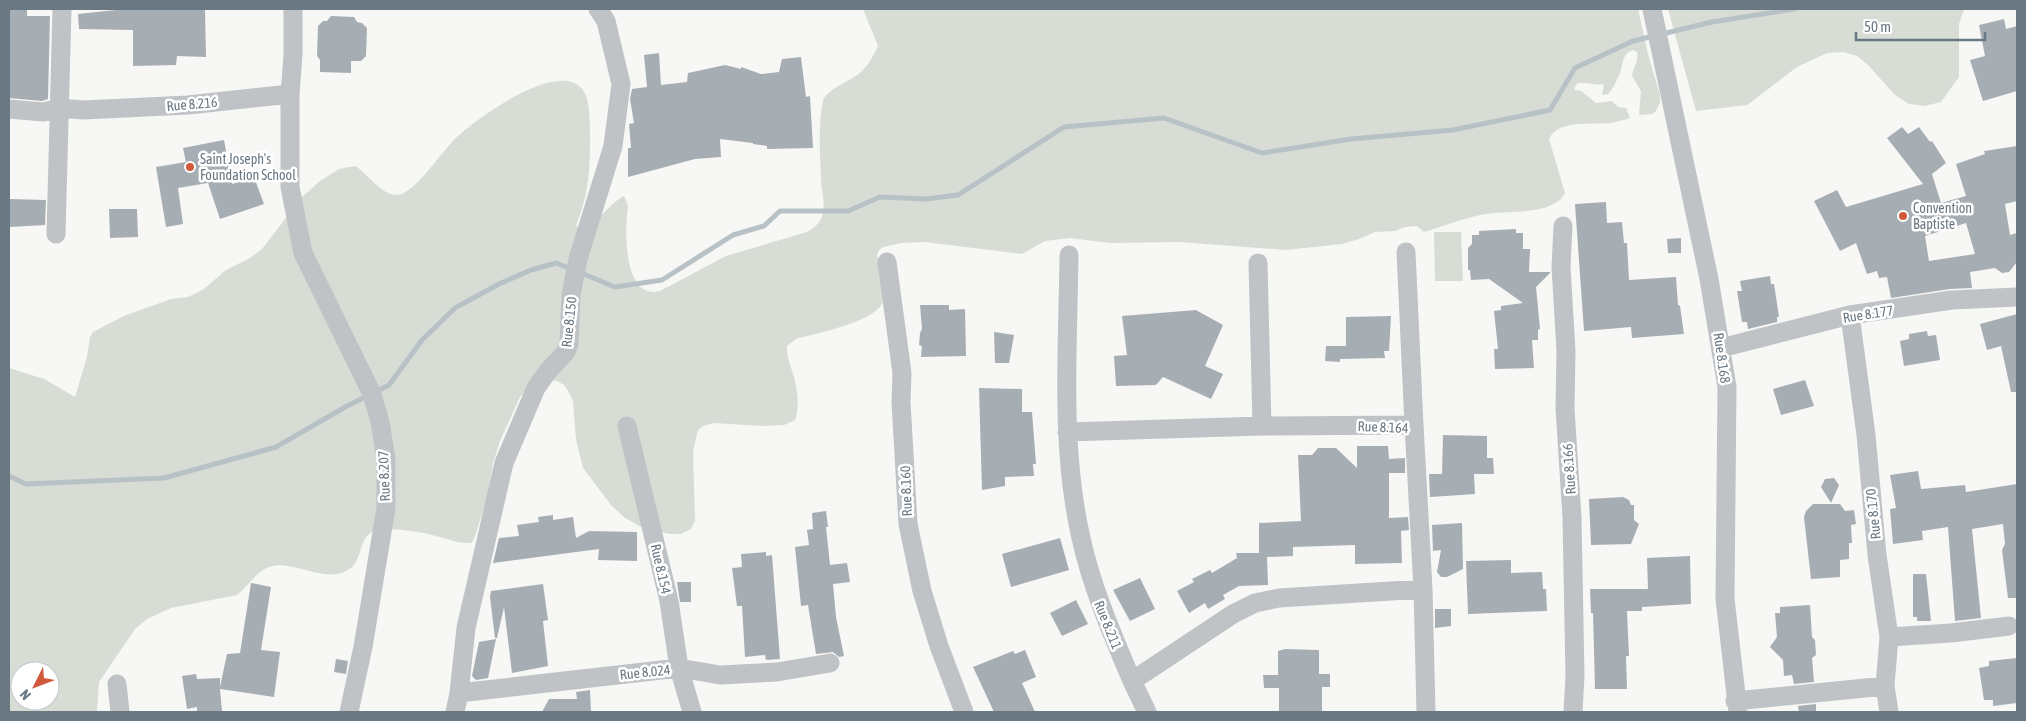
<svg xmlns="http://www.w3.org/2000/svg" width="2026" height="721" font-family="'Asap Condensed',sans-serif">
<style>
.green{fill:#d7dcd5;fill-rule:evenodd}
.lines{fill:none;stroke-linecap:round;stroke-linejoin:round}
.stream{stroke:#b8c2c6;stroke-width:5}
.building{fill:#a7aeb3;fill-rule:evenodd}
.minor{stroke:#bfc3c6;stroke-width:19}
.poi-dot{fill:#d1593b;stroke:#fff;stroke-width:2}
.labels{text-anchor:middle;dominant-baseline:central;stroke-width:5;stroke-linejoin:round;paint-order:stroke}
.street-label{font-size:14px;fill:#6a7883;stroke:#fff}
.poi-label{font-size:14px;fill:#6a7883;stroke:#fff;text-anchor:start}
</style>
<rect width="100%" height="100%" fill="#f7f7f5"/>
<path class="green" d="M863 9H1638L1648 54 1660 95V103L1656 111 1652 114 1639 115 1641 91 1632 76C1633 68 1639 61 1637 52L1633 50C1621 55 1624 63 1620 73 1617 80 1613 89 1608 94L1602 95 1604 84C1595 86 1587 82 1578 83L1574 88 1575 90 1581 91 1596 103 1612 101 1618 107 1626 108 1630 118C1623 120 1617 122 1611 123 1592 125 1558 119 1549 139L1565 193C1554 216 1506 210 1485 214 1464 218 1444 226 1424 232L1417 226 1405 227 1395 231 1375 232 1359 239 1342 244 1285 250 1180 242 1110 243 1070 238 1045 241 1022 254 925 242 902 243 883 247 879 250 877 255C880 268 887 288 883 301 877 322 816 333 796 339L787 346C786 357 791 366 794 377 797 390 800 407 795 420L784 425 763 426 714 423 703 426 698 430 693 451 695 520 691 529 681 534H670L643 528 625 518 611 505 583 468 576 440 573 401 569 392 564 385 557 381 542 378 535 380 520 397 500 441 493 463 487 499 474 539 471 543C457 544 446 538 432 535 413 530 395 529 376 529 374 531 369 533 367 536 358 548 361 564 346 571 322 583 293 559 269 567 256 571 248 587 237 595L171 608 147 619 135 629 99 682 97 712H9V368L44 379 75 397 87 357 90 337 93 332 124 316 171 299 188 297 204 289 226 270 250 258 262 249 302 197 320 181 339 169 355 166C368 173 385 201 402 194 420 186 442 151 457 137 478 117 577 45 588 103 590 115 590 128 590 141 590 174 588 195 576 226L583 229C600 222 607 205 624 196 625 199 628 204 628 207 628 210 627 212 627 215 625 238 625 300 660 291L726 256 807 232C812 229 818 225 821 219 827 208 821 190 821 178 820 153 818 125 823 101 826 89 852 81 862 71 869 64 874 55 878 46ZM20 671H50V701H20Z
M1668 9H1964L1959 24V77L1941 102 1925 106 1909 104 1895 95 1869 66 1857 56 1843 52 1827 53 1797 67 1747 105 1696 111Z
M1434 232H1461L1463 281H1435Z"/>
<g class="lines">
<path class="stream" d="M579 272 615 287 662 280 733 235 764 226 780 211H848L880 197 926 199 958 195 1064 127 1164 118 1262 153 1351 139 1453 130 1550 110 1575 68 1633 41 1712 22 1794 9
M9 476 26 484 164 478 276 447 347 406 389 385 422 340 455 308 499 284 531 270 556 263 571 269"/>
</g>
<path class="building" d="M9 9H27V16H50L48 99 42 101 9 98Z
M125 9 205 10 206 57 177 56 176 65 133 66V30L79 29 78 14Z
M331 16 354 17 357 22 362 23 367 28 366 56 361 61H351V73L320 72V60L317 56 318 26 323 21H327Z
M2004 19 2006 29 2017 26V91L1983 101 1970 60 1985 56 1979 25Z
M659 53 661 85 687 82 688 73 725 65 741 69V67L761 74 779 72 782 59 801 57 806 97 810 96 813 148 767 149V146L753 144V143L720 139 721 157 695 159 628 177V148H631L629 124 634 123 630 99 632 89 647 87 644 55Z
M1902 127 1908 134 1919 127 1930 142 1932 141 1946 163 1932 174 1941 203 1966 196 1956 164 1985 154 1984 151 2017 146V201L2005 204 2010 235 2017 233V262L2009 272 2002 273 1995 268 1970 272 1972 288 1950 289 1891 298 1887 277 1879 278 1877 271 1867 274 1856 243 1840 251 1814 201 1837 190 1846 207 1923 184 1887 138ZM1966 223 1975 254 1929 261 1925 236Z
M224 140 232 184 254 177 264 204 220 219 208 183 178 188 183 224 166 227 156 167 186 162 183 148Z
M10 199 46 200 45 225 10 227Z
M1606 202 1607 223 1622 222 1624 243H1627L1629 280 1676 277 1678 305 1680 306 1684 334 1632 338 1631 327 1584 331 1575 204Z
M109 209H137L138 237 110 238Z
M1516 229V233H1523V249H1530L1529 272H1550V273L1536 287 1540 329 1538 330V340H1532L1534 368 1495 369 1494 349H1498L1494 311 1501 310V306L1523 303 1489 279 1471 280 1470 270H1468V248L1472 244V235H1479V231Z
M1681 238V253H1668L1667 239Z
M1770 276 1771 284H1774L1779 317H1777V322L1748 329 1747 322H1742L1737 291H1742L1740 281Z
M920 305H949V310L965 309 966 356 921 357 922 346 919 345 920 333 922 329Z
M1196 310 1223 325 1205 366 1223 374 1211 399 1163 377 1156 385 1116 386 1114 356 1127 355 1122 316Z
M2017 314V392H2011L2001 346 1987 350 1980 324Z
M1391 316 1389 351H1384L1385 358 1340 359V362L1325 361 1326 346H1346V317Z
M1927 331 1928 336 1936 335 1940 360 1904 366 1900 341 1909 339V334Z
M994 332 1014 335 1009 363H995Z
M1805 380 1814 406 1781 415 1773 389Z
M979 388 1022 389V412H1032L1036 464H1033L1034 476 1005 477V486L982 490Z
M1443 435 1487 436V458H1493L1494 474H1474L1475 494 1430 497 1429 474H1442Z
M1357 446H1388L1389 459 1405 458V473H1389V518L1408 517 1409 530 1401 531 1402 563 1355 564V545L1293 547V556L1267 557 1268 585 1239 586 1223 595 1225 599 1208 609 1205 603 1189 613 1177 591 1194 582 1192 579 1210 570 1212 573 1237 558 1236 553H1259V523L1301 521 1298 455H1312L1318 448H1336L1357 468Z
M1918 471 1921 489 1965 485 1966 492 2017 484V598H2008L2002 550 2005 544 2003 524 1972 529 1981 618 1955 621 1948 527 1922 531 1923 540 1893 544 1890 509 1896 508 1890 475Z
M1834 478 1839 485 1831 503 1821 487 1825 479Z
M1623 497 1629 500 1631 505H1634V520L1639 524 1631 544 1591 545 1589 499Z
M1813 504H1840L1845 511 1854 510 1856 524 1851 525 1852 543H1849V559L1840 560V577L1811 579 1804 517 1806 511Z
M826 511 828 527H826L830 565 847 563 850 582 833 584 836 617 844 656 839 657 833 652 816 654 808 605 801 606 795 547 809 545 807 530 813 529 812 513Z
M553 515V520L573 517 576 538 589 531 637 532V561L598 560 599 549 493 563 499 538 519 536 517 525 539 522 538 517Z
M1462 523 1463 569 1447 577H1441L1437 572 1441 550 1433 551 1432 525Z
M1060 538 1069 570 1011 587 1002 554Z
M766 552V556L772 555 780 659 766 660 765 655 745 657 742 606H737L732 568 742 567 741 554Z
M1690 556 1691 604 1642 607V611H1627L1629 656H1626L1627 689H1595L1593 613H1591L1590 589H1648L1647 558Z
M1511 560V573L1542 572 1543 589H1546L1547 611 1468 614 1466 561Z
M1913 574H1926L1931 621H1917V617H1913Z
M1140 578 1155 609 1130 621 1113 590Z
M677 582H691V602H680Z
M251 583 271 587 261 650 280 652 274 697 220 689 222 711 197 712V707L187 709 182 676 196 674 197 679 220 678V687L227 654 240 653Z
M543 584 548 620 543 621 548 666 512 673 504 607 497 638H495L490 597 491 591Z
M1076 600 1088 624 1062 636 1050 613Z
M1810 605 1812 637 1815 640 1816 655 1812 658 1814 682 1794 684 1792 675 1784 676 1783 660 1770 647 1777 637 1775 613H1780V607Z
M1435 609H1451V626L1435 628Z
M496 639 488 678 476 680 472 676 479 642Z
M1285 649 1319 650V674H1330V687H1322V712H1279V688H1264L1263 675H1278V651Z
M1025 650 1036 677 1022 683 1035 712H994L973 667 1013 651 1015 654Z
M2017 658V703L1993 706V700H1984L1979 668 1989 666V661Z
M336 659 348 661 346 674 334 672Z
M590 690 591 712H542L549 699H577L576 692Z
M1816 704V712H1799L1798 706Z"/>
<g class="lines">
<path class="minor" d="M1652 9 1709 279 1727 387 1725 599 1738 712
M290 94V187L303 253 372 394 380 422 386 459V508L363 647 349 712
M9 109 43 112 60 108 84 110 188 105 290 94 293 55V9
M1563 226 1561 267 1566 351 1565 408 1572 518 1575 676 1573 712
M56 234 62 9
M1406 252 1414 425
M1069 255C1068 349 1060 446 1081 538 1092 588 1112 634 1132 681L1233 614 1255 603 1279 598 1423 589
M887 262 902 373 901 402 908 524 922 591 939 646 964 712
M1258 263 1262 426
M1850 315 1866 435 1877 555 1889 637 1885 686 1889 712
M1721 348 1850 315 1952 300 2017 297
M627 426 669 601 679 668 692 712
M1067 432 1262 426 1414 425 1423 589 1426 712
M1889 637 1951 633 2009 626
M1132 681 1147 712
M117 684 120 712
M459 693 679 668 720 675 777 672 830 663
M1735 701 1885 686
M455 712 459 693 466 628 504 463 536 388 548 371 566 352 569 344 571 295 578 259 613 146 621 84 606 21 598 9"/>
</g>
<g class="poi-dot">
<circle cx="190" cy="167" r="5"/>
<circle cx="1903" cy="216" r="5"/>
</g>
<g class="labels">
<g class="street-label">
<text transform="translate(192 104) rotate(-5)">Rue 8.216</text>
<text transform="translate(1868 314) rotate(-9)">Rue 8.177</text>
<text transform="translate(569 322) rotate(-84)">Rue 8.150</text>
<text transform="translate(1722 358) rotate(82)">Rue 8.168</text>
<text transform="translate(1383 427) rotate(2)">Rue 8.164</text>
<text transform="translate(1569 469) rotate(-94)">Rue 8.166</text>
<text transform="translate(384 476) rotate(-92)">Rue 8.207</text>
<text transform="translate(906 491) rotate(-92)">Rue 8.160</text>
<text transform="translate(1873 514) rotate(-96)">Rue 8.170</text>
<text transform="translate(661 569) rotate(77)">Rue 8.154</text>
<text transform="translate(1108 625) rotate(68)">Rue 8.211</text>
<text transform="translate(645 672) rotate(-6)">Rue 8.024</text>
</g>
<g class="poi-label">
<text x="200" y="159">Saint Joseph's<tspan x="200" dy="16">Foundation School</tspan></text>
<text x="1913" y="208">Convention<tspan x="1913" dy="16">Baptiste</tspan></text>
</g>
</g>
<rect width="2026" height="721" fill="none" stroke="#6a7883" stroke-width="20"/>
<g transform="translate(35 686) rotate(228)"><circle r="24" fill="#ffffff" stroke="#c3c9cd"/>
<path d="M0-4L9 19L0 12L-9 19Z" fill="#d1593b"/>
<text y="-8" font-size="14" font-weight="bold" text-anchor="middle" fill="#6a7883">N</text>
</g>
<path d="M1856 32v8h129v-8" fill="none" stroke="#6a7883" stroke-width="2.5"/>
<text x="1864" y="32" font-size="15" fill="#6a7883" stroke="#ffffff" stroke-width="4" paint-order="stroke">50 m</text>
</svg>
